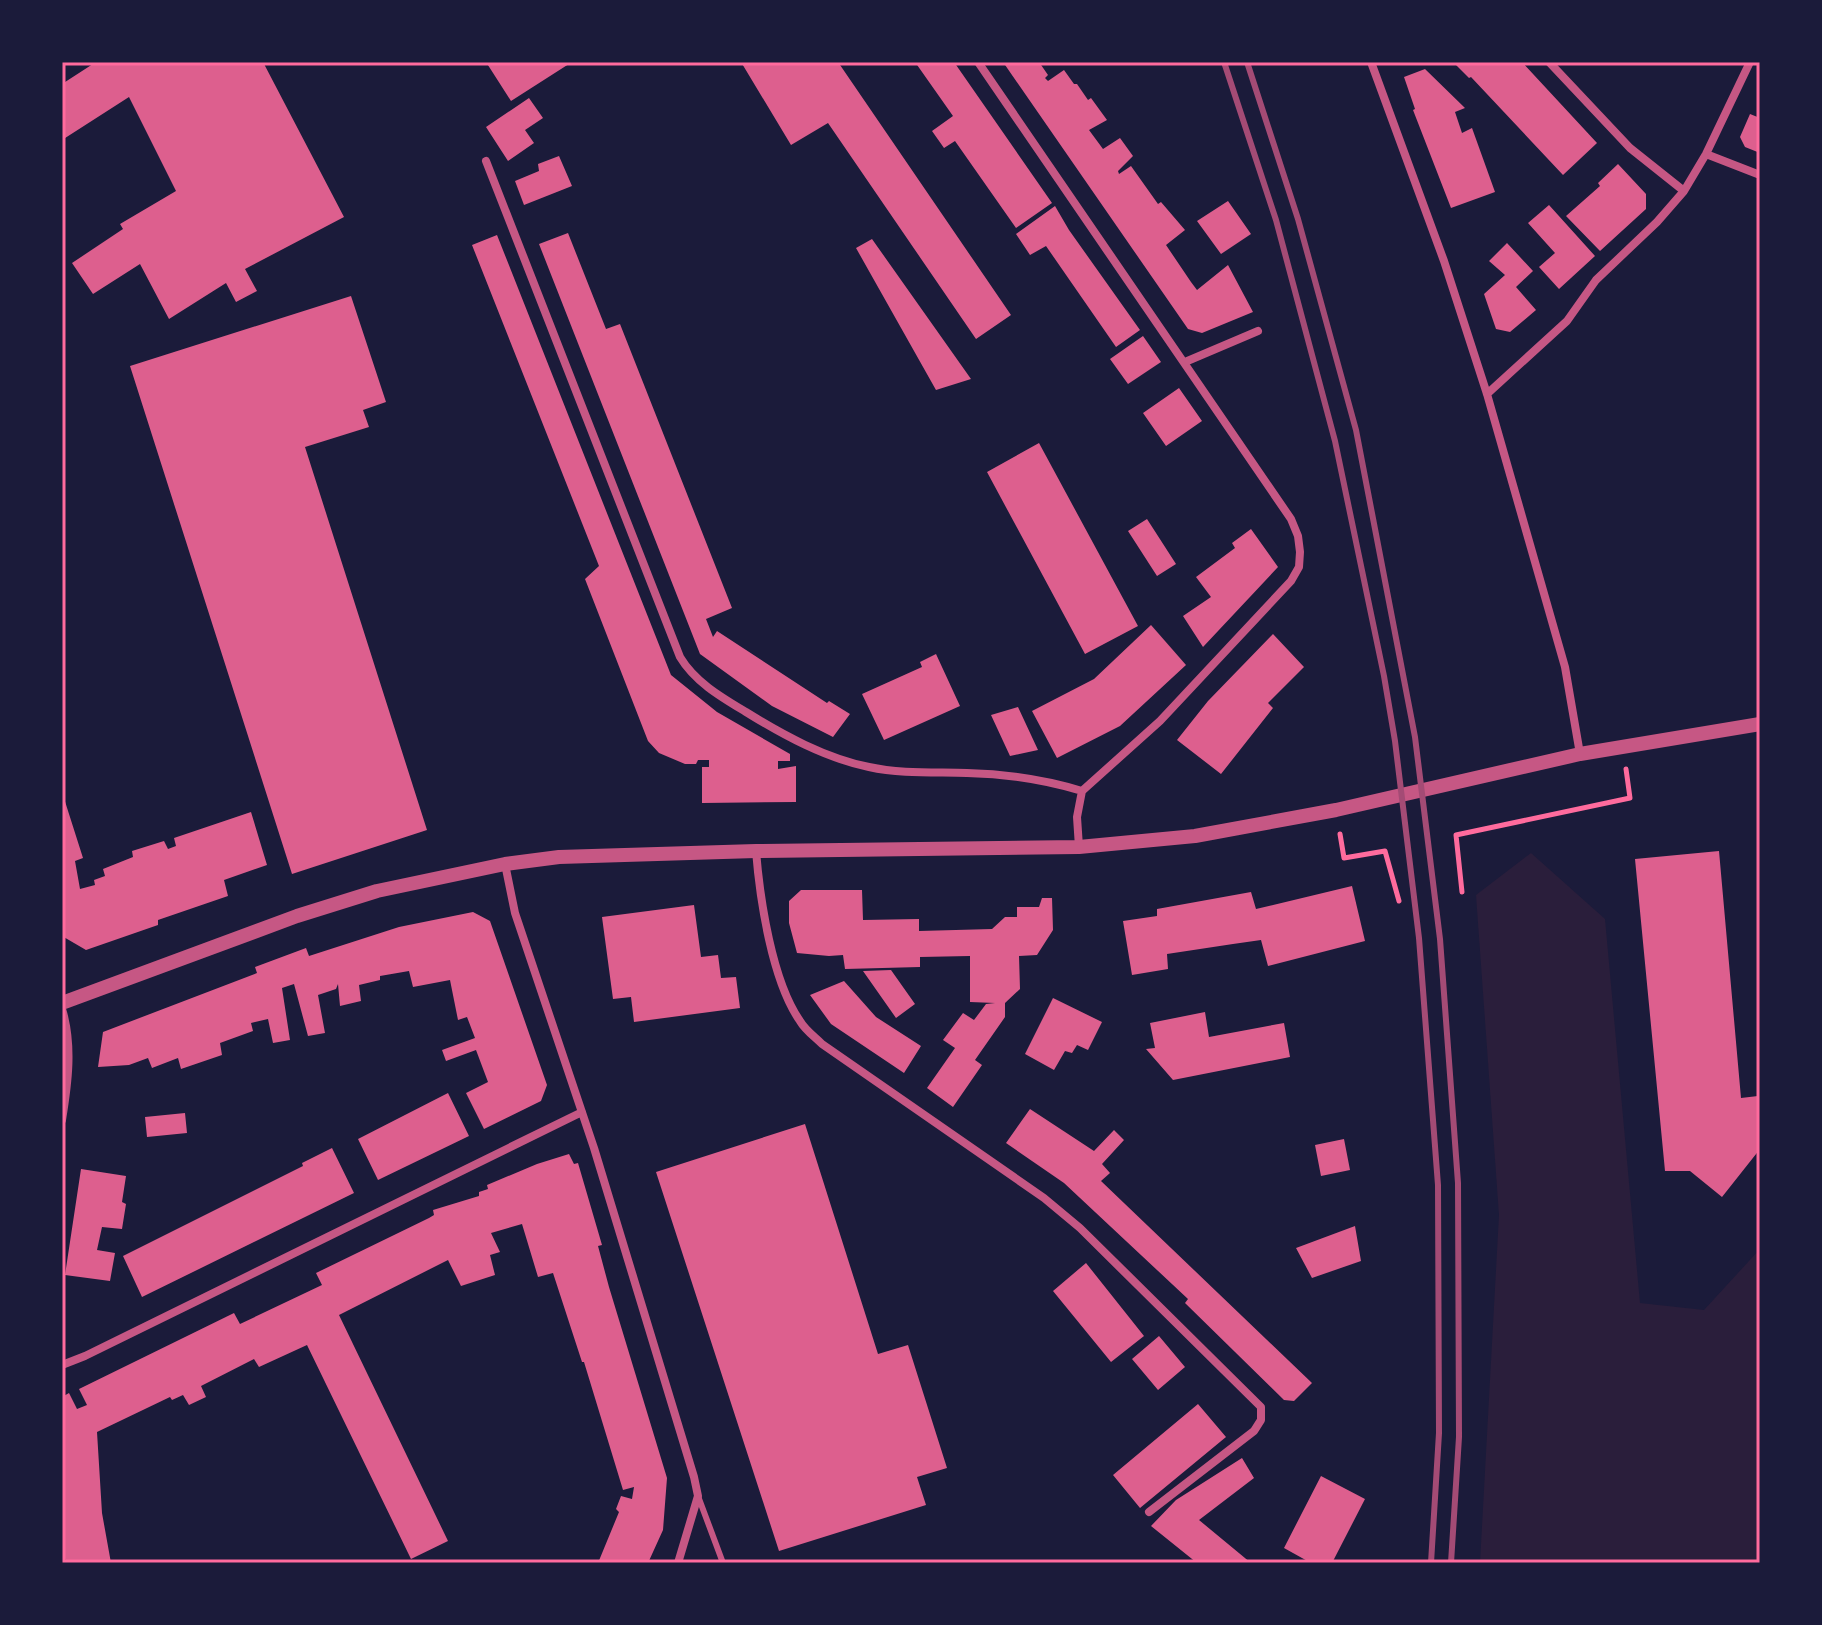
<svg xmlns="http://www.w3.org/2000/svg" width="1822" height="1625" font-family="'Golos Text',sans-serif">
<style>
.green{fill:#2a1e3b}
.building{fill:#dd5f8e}
.lines{fill:none;stroke-linecap:round;stroke-linejoin:round}
.path{stroke:#ff6b9d;stroke-width:5}
.service{stroke:#c65784;stroke-width:6}
.minor{stroke:#c65784;stroke-width:8}
.tertiary{stroke:#c65784;stroke-width:14}
.rail{stroke:#a44b75;stroke-width:6}
.neatline{fill:none;stroke:#ff6b9d;stroke-width:3}
</style>
<rect width="100%" height="100%" fill="#1b1b3a"/>
<path class="green" d="M1531 853 1605 919 1640 1303 1704 1310 1760 1249V1563H1480L1499 1215 1476 895Z"/>
<path class="building" d="M96 62H263L344 217 245 269 257 291 236 302 226 283 169 319 140 264 93 294 72 263 123 229 120 224 176 191 129 97 62 140V84Z
M486 62H572L511 101Z
M741 62H838L1011 315 976 339 828 123 791 145Z
M915 62H954L1052 203 1016 228 955 141 944 148 932 131 953 116Z
M1003 62H1039L1048 75 1045 78 1048 81 1064 70 1074 84H1077L1088 100 1091 98 1107 120 1089 130 1103 149 1120 138 1133 156 1118 171 1119 174 1131 166 1158 204 1161 202 1185 230 1166 245 1191 282 1197 290 1228 265 1253 312 1202 333 1188 329Z
M1453 62H1522L1597 143 1563 175 1471 77 1469 78Z
M1425 69 1465 108 1455 112 1462 133 1472 128 1495 192 1451 208 1413 110 1415 109 1404 77Z
M529 98 543 118 525 130 534 143 508 161 486 127Z
M1750 114 1760 118V153L1745 147 1740 137Z
M559 156 572 186 524 205 515 181 539 171 538 164Z
M1618 164 1646 194V209L1600 251 1566 216 1600 186 1598 183Z
M1228 201 1251 234 1221 254 1197 221Z
M1549 205 1595 256 1559 289 1539 267 1555 253 1528 223Z
M1055 206 1069 230 1140 330 1116 347 1046 246 1030 255 1016 234Z
M568 233 606 329 620 324 732 608 706 619 713 637 717 631 827 703 829 701 850 714 833 737 772 706 700 654 539 244Z
M497 235 671 675 717 712 790 754V761H778V769L796 766V802L702 803V767H709V760H698L696 764H685L659 753 648 741 585 579 599 566 472 245Z
M872 239 971 379 936 390 856 248Z
M1507 243 1533 271 1516 287 1536 310 1510 332 1496 329 1484 294 1505 275 1489 261Z
M351 296 386 402 363 410 369 427 305 447 427 830 292 874 130 366Z
M1143 336 1161 362 1128 384 1110 359Z
M1179 388 1202 421 1166 446 1143 413Z
M1039 443 1138 626 1085 654 987 472Z
M1147 519 1176 564 1157 576 1128 531Z
M1251 529 1278 567 1203 647 1183 616 1211 597 1196 577 1235 548 1232 543Z
M1151 625 1186 665 1120 726 1057 758 1032 711 1094 679Z
M1273 634 1304 667 1268 703 1273 708 1221 774 1177 740 1208 701Z
M936 654 960 706 884 740 862 694 922 667 920 662Z
M1018 707 1038 750 1010 756 991 715Z
M62 792 83 858 75 861 80 889 95 885 94 880 105 876 103 869 133 857 132 851 164 841 168 849 176 846 174 838 251 812 267 865 224 880 228 896 158 920V925L86 950 62 936Z
M1719 851 1741 1098 1758 1096 1760 1098V1149L1722 1197 1690 1171H1665L1635 859Z
M1352 886 1365 941 1268 966 1261 940 1233 944 1167 954 1168 969 1132 975 1123 921 1157 916V909L1251 892 1256 909Z
M801 890H862L863 920 919 919V931L992 929 1005 917H1017V907H1039L1042 898H1052L1053 930 1037 955 1019 956 1020 989 1005 1003V1017L975 1060 982 1065 953 1107 927 1088 955 1048 943 1040 963 1013 974 1020 986 1004 995 1003 970 1002V956L920 957V967L845 969 843 955 829 956 797 953 789 923V901Z
M694 905 701 957 718 955 721 978 736 977 740 1008 634 1022 631 997 613 999 602 917Z
M473 912 490 921 547 1085 541 1101 484 1129 466 1093 488 1082 476 1050 446 1061 442 1050 475 1038 467 1017 458 1020 450 980 413 987 409 971 380 976V980L359 985 361 1001 340 1006 338 984 336 989 318 995 325 1033 308 1036 294 984 282 988 290 1040 273 1043 268 1019 251 1023 253 1031 220 1043 222 1055 181 1069 178 1058 152 1068 148 1058 129 1065 98 1067 103 1032 257 973 255 967 306 948 309 956 399 927Z
M891 970 915 1004 896 1018 863 971Z
M844 981 876 1017 921 1046 904 1073 831 1024 810 995Z
M1053 998 1102 1022 1088 1050 1077 1045 1072 1053 1065 1051 1054 1070 1025 1054Z
M1205 1012 1209 1037 1284 1023 1290 1057 1173 1080 1146 1049 1155 1048 1150 1023Z
M448 1093 469 1136 378 1180 358 1139Z
M1030 1109 1094 1151 1114 1130 1124 1140 1102 1164 1110 1173 1101 1181 1312 1383 1294 1401 1284 1400 1185 1303 1188 1299 1064 1183 1006 1143Z
M185 1113 187 1133 147 1137 145 1117Z
M805 1124 878 1354 908 1345 947 1468 917 1477 926 1505 779 1551 656 1172Z
M1344 1139 1350 1170 1321 1176 1315 1145Z
M332 1148 354 1193 142 1297 123 1256 303 1166 302 1163Z
M569 1154 574 1164 578 1163 602 1245 598 1246 609 1287 667 1478 663 1530 648 1563H598L619 1512 616 1509 621 1496 632 1499 634 1487 623 1490 584 1362H582L553 1273 538 1277 522 1224 491 1233 500 1252 490 1255 495 1275 461 1286 448 1260 339 1315 448 1541 411 1559 307 1345 259 1367 254 1359 201 1386 206 1397 189 1405 183 1395 172 1400 170 1397 97 1432 102 1513 111 1563H66L62 1545V1397L69 1393 77 1409 87 1405 79 1389 234 1313 240 1324 322 1285 316 1273 429 1218 434 1215 433 1210 479 1196V1192L488 1189 487 1185 537 1164Z
M81 1169 126 1176 122 1202 126 1204 122 1229 102 1227 97 1250 115 1253 110 1281 65 1275Z
M1355 1226 1361 1261 1312 1278 1296 1248Z
M1086 1263 1144 1336 1111 1362 1053 1291Z
M1159 1336 1185 1367 1158 1390 1132 1359Z
M1198 1404 1226 1437 1140 1508 1113 1475Z
M1242 1458 1254 1478 1199 1520 1251 1563H1197L1151 1526 1176 1500Z
M1321 1476 1365 1499 1332 1563H1311L1284 1548Z"/>
<g class="lines">
<path class="path" d="M1340 834 1344 858 1385 851 1399 901
M1462 892 1456 835 1630 798 1626 769"/>
<path class="service" d="M698 1496 723 1563"/>
<path class="minor" d="M978 62 1291 519 1298 536 1300 552 1299 567 1291 581 1160 721 1082 791 1077 817 1079 847
M1371 62 1444 261 1487 394 1565 667 1580 754
M1549 62 1630 148 1684 191
M1706 154 1760 175
M486 161 680 657C695 682 721 697 746 712 783 735 825 758 869 767 901 774 935 772 967 773 1006 774 1046 780 1082 791
M1185 362 1258 331
M1487 394 1567 321 1596 280 1657 222 1684 191 1706 154 1750 62
M756 851C760 900 772 981 800 1021 805 1030 815 1037 822 1044L1044 1198 1080 1228 1261 1407V1420L1254 1431 1149 1512
M505 864 515 913 594 1148 694 1477 698 1496 678 1563
M62 1009C73 1045 68 1083 62 1120
M62 1365 85 1356 582 1112"/>
<path class="tertiary" d="M62 1003 297 916 377 891 505 864 559 857 756 851 1079 847 1195 836 1336 810 1580 754 1760 724"/>
<path class="rail" d="M1224 62 1276 220 1335 441 1384 676 1395 741 1419 938 1438 1185 1439 1433 1431 1563
M1247 62 1298 219 1356 430 1415 737 1440 939 1458 1183 1459 1437 1451 1563"/>
</g>
<rect width="1822" height="1625" fill="none" stroke="#1b1b3a" stroke-width="128"/>
<rect x="64" y="64" width="1694" height="1497" class="neatline"/>
</svg>
